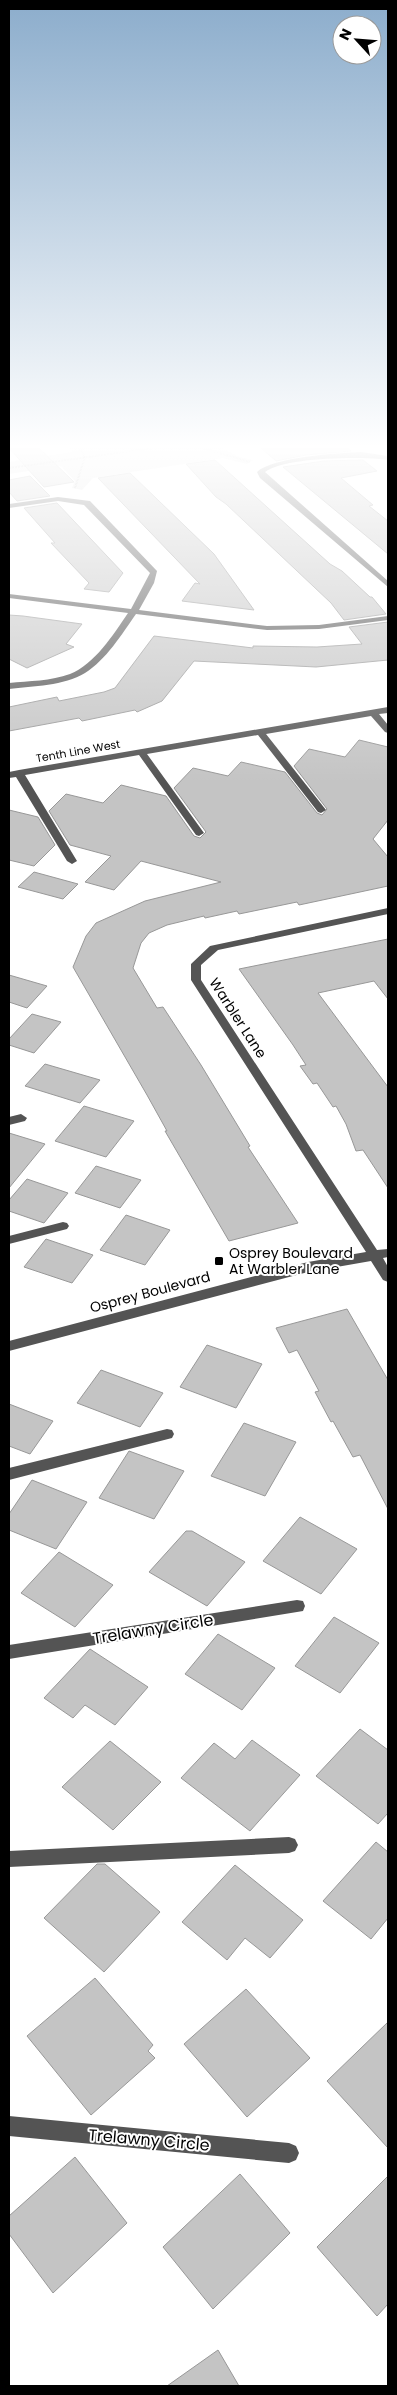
<svg xmlns="http://www.w3.org/2000/svg" width="397" height="2395" font-family="Poppins,sans-serif">
<style>
.green{fill:#dbdbdb}
.building{fill:#c4c4c4;stroke:#989898}
.lines{fill:none;stroke-linecap:round;stroke-linejoin:round}
.path{stroke:#767676;stroke-width:2;stroke-dasharray:0.5 1;stroke-linecap:butt}
.minor{fill:#545454;fill-rule:evenodd}
.poi-dot{fill:#000;stroke:#fff;stroke-width:2}
.labels{text-anchor:middle;dominant-baseline:central;stroke-width:4;stroke-linejoin:round;paint-order:stroke}
.far-street-label{font-size:11px;fill:#000;stroke:#fff}
.street-label{font-size:14px;fill:#000;stroke:#fff}
.poi-label{font-size:14px;fill:#000;stroke:#fff;text-anchor:start}
.near-street-label{font-size:16px;fill:#000;stroke:#fff}
</style>
<rect width="100%" height="100%" fill="#fff"/>
<path class="green" d="M69 448H222L239 457 253 460 247 464 222 458 93 478 82 490 72 488 75 481 61 466 9 474V462L72 452Z"/>
<path class="building" d="M9 448H39L74 482 44 487Z
M261 448H348L351 451 306 455 276 461Z
M215 460 330 564 342 571 370 597H372L386 614 344 620 331 603 226 504 216 497 186 464Z
M363 460 377 471 341 478 373 505 369 506 388 521V554L283 467 324 461Z
M130 473 214 554 254 610 182 601 195 583 200 584 98 478Z
M30 476 50 496 17 501 9 492V480Z
M57 503 123 573 109 592 84 589 89 583 51 543H55L24 508Z
M9 615 23 616 82 624 66 644 74 647 27 668 9 659Z
M388 622V660L316 667 194 661 162 701 137 712 135 710 82 721 79 718 9 731V707L57 697 59 701 104 692 115 688 154 636 253 648V646L317 647 362 644 349 627Z
M359 740 388 747V820L373 839 388 857V886L299 905 297 902 239 914 237 911 205 918 204 916 167 925 149 933 141 943 133 968 157 1008 163 1007 201 1065 250 1146 248 1147 298 1223 229 1241 165 1131H167L147 1095 73 967 86 936 96 923 145 901 221 882 141 861 114 890 85 882 111 856 70 845 49 811 66 794 103 803 121 785 166 796 194 836 200 838 206 832 174 788 193 768 228 776 241 762 285 772 317 813 322 815 327 809 294 766 309 749 345 757Z
M9 810 38 817 55 845 34 866 9 860Z
M34 872 78 884 63 899 18 887Z
M388 939V999L374 981 318 993 388 1087V1188L363 1150 356 1151 346 1124 336 1106 333 1107 317 1083 313 1084 300 1066 306 1065 293 1045 239 969Z
M9 975 47 986 27 1008 9 1002Z
M32 1014 61 1022 34 1053 9 1045V1039Z
M45 1064 100 1080 80 1103 25 1086Z
M84 1106 134 1121 106 1157 55 1141Z
M9 1133 45 1144 9 1188Z
M96 1166 141 1180 120 1208 75 1193Z
M27 1179 68 1193 44 1223 9 1211V1200Z
M126 1215 170 1230 145 1265 100 1250Z
M46 1239 93 1255 72 1283 24 1267Z
M347 1309 388 1380V1509L360 1455 353 1457 333 1421 331 1422 315 1392 319 1391 297 1350 289 1353 276 1328Z
M207 1345 262 1364 236 1408 180 1387Z
M101 1370 163 1393 140 1427 77 1403Z
M9 1404 53 1421 30 1454 9 1446Z
M244 1423 296 1442 265 1496 211 1476Z
M129 1451 184 1471 154 1519 99 1498Z
M32 1480 87 1502 56 1549 9 1530V1514Z
M300 1517 357 1549 321 1594 263 1561Z
M186 1531H192L245 1562 207 1606 149 1572Z
M59 1552 113 1585 75 1627 21 1593Z
M334 1617 379 1643 340 1693 295 1666Z
M218 1634 275 1668 242 1710 185 1674Z
M90 1649 148 1687 115 1725 85 1705 73 1718 44 1698Z
M360 1729 388 1750V1813L378 1824 316 1776Z
M252 1740 300 1775 250 1831 181 1778 214 1743 235 1759Z
M110 1741 161 1782 113 1830 62 1787Z
M376 1842 388 1852V1918L371 1939 323 1901Z
M97 1864H105L160 1912 104 1972 44 1918Z
M235 1865 303 1920 270 1958 245 1938 227 1960 182 1922Z
M95 1978 153 2045 148 2051 155 2058 91 2115 27 2036Z
M246 1989 310 2058 247 2117 184 2044Z
M388 2022V2148L327 2081Z
M75 2157 127 2223 53 2293 9 2234V2216Z
M240 2174 290 2233 213 2309 163 2247Z
M388 2176V2304L377 2316 317 2247Z
M218 2350 239 2386H167Z"/>
<g class="lines">
<path class="path" d="M203 448 250 462
M9 468 153 448
M75 488 85 457 79 448"/>
<path class="minor" d="M361 452 388 456V460C363 456 284 457 265 472L388 581V587L260 478 257 472C272 457 339 453 361 452Z
M58 497 90 501 157 571 154 583 139 610 267 626 319 625 388 616V620L319 629 267 630 136 614C122 634 106 660 85 673 64 686 33 686 9 689V683C29 681 51 681 70 674 95 664 113 635 128 613L9 598V594L131 609 150 573 84 505 58 501 9 508V504Z
M388 707V713L379 714 388 725V733L385 732 371 716 266 734 326 810 321 813 318 812 258 735 147 754 204 833 199 836 196 835 139 755 25 775 77 861 72 864 67 861 16 777 9 778V772L19 770Z
M388 908V914L218 950 201 965V980L377 1250 388 1249V1257L383 1258 388 1267V1282L383 1280 371 1261 308 1272 9 1351V1341L308 1262 366 1252 191 980V964L210 946Z
M21 1114 27 1118 25 1121 9 1125V1117Z
M63 1222 67 1223 69 1226 67 1229 9 1244V1236Z
M167 1429 172 1430 174 1434 172 1438 9 1480V1468Z
M297 1600 303 1601 305 1606 303 1611 297 1612 9 1659V1645Z
M289 1837 295 1839 298 1845 295 1851 289 1853 9 1867V1851Z
M9 2116 289 2143 296 2146 299 2153 296 2160 289 2163 9 2136Z"/>
</g>
<linearGradient id="sky" x2="0" y2="1"><stop stop-color="#8cadcc"/><stop offset="0.57" stop-color="#fff"/><stop offset="1" stop-color="#fff" stop-opacity="0"/></linearGradient>
<rect width="397" height="783" fill="url(#sky)"/>
<rect class="poi-dot" x="214" y="1256" width="10" height="10" rx="2.5"/>
<g class="labels">
<g class="far-street-label">
<text transform="translate(78 751) rotate(-10)">Tenth Line West</text>
</g>
<g class="street-label">
<text transform="translate(238 1018) rotate(57)">Warbler Lane</text>
<text transform="translate(150 1292) rotate(-15)">Osprey Boulevard</text>
</g>
<g class="poi-label">
<text x="229" y="1253">Osprey Boulevard<tspan x="229" dy="16">At Warbler Lane</tspan></text>
</g>
<g class="near-street-label">
<text transform="translate(153 1629) rotate(-9)">Trelawny Circle</text>
<text transform="translate(149 2140) rotate(5)">Trelawny Circle</text>
</g>
</g>
<rect width="397" height="2395" fill="none" stroke="#000000" stroke-width="20"/>
<g transform="translate(357 40) rotate(296)"><circle r="24" fill="#ffffff" stroke="#999999"/>
<path d="M0-4L9 19L0 12L-9 19Z" fill="#000000"/>
<text y="-8" font-size="14" font-weight="bold" text-anchor="middle" fill="#000000">N</text>
</g>
</svg>
